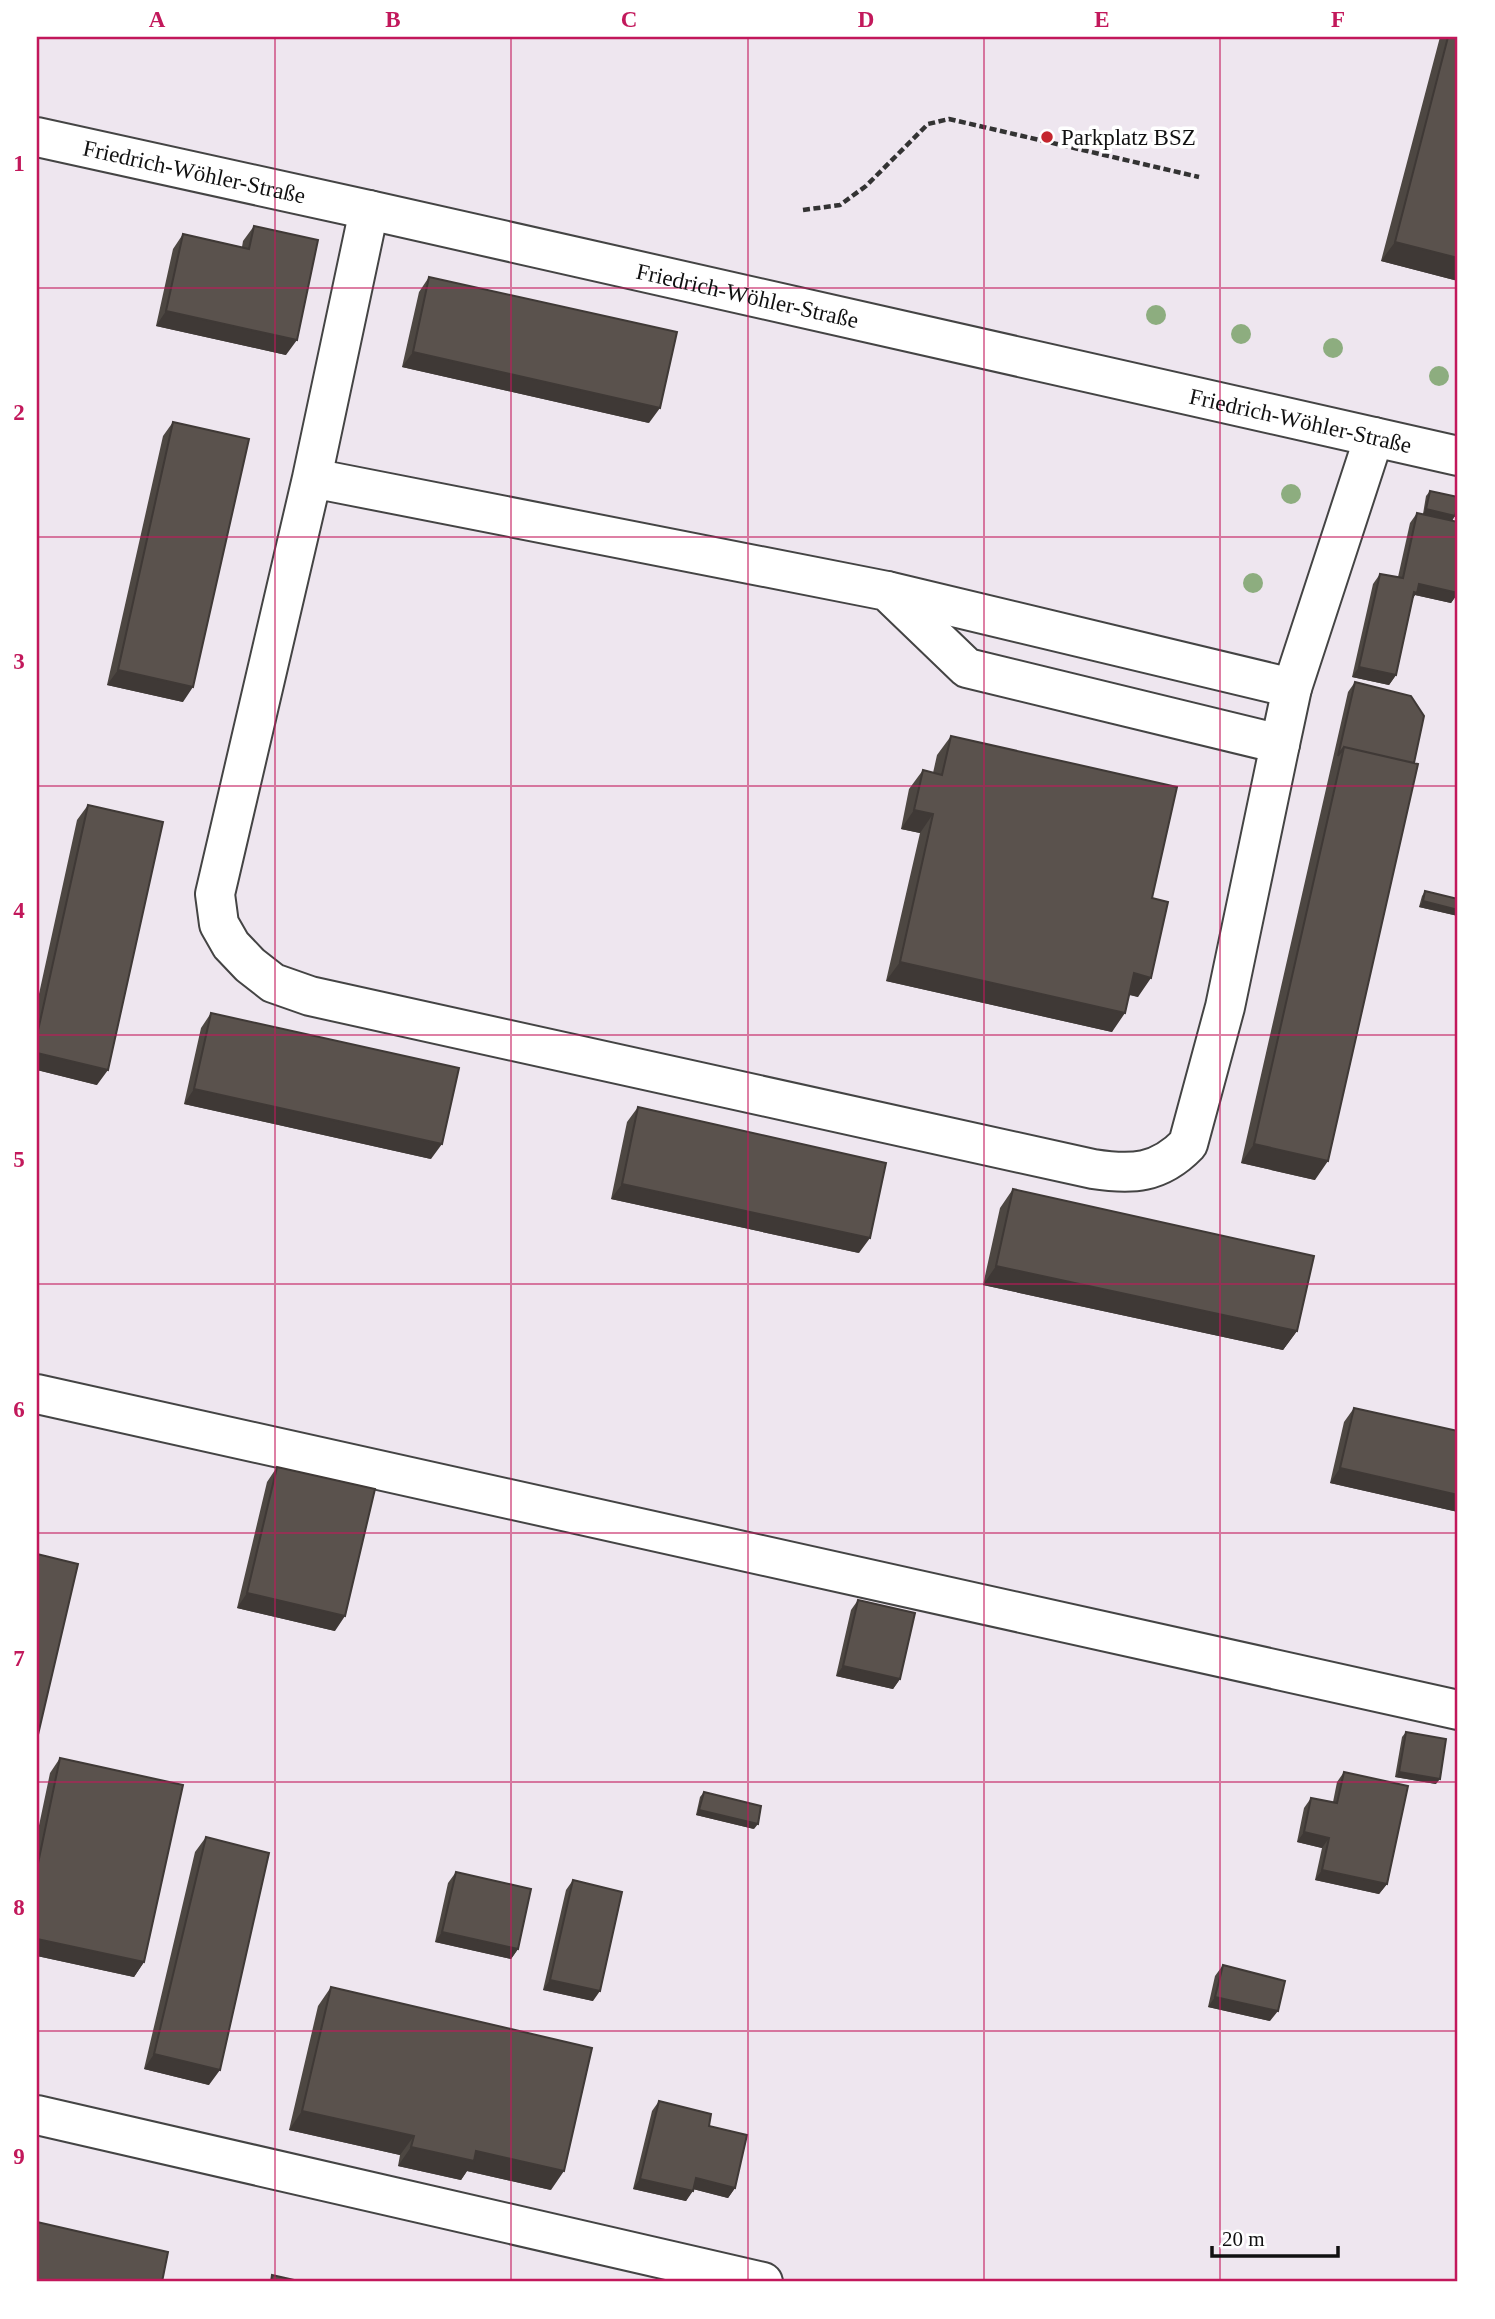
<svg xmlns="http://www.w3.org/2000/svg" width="1495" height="2319" font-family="Georgia,serif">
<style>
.industrial{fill:#eee6ef}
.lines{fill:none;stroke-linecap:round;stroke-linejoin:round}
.minor-casing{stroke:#444;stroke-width:42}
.path{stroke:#333;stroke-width:4.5;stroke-dasharray:7 3.5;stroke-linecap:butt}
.minor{stroke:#fff;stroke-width:38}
.tree{fill:#8dad7f}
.wall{fill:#4d4742}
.shaded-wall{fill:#3f3936}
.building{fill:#5a524d;stroke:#3f3936;stroke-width:2}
.grid{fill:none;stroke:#c2185b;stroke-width:2;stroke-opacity:0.55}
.poi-dot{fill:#c4262e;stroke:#fff;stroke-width:2.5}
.labels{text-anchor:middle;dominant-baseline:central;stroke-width:7;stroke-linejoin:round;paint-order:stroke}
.poi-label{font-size:23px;fill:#111;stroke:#fff;text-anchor:start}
.street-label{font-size:23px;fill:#111;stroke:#fff}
.neatline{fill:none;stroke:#c2185b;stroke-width:2.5}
.grid-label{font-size:23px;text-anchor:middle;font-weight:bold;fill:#c2185b}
</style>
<rect width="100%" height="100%" fill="#fffdf5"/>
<path class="industrial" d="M37 37H1458V2282H37Z"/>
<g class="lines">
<g class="minor-casing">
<g id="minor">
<path id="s1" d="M37 137 369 210 1458 456"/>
<path d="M312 478 215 894 219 924 231 945 250 965 273 983 310 996 1093 1169C1132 1175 1159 1174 1188 1144L1225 1007 1280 744 967 668 887 591 312 478 369 210"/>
<path d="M887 591 1292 688"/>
<path d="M1280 744 1292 688 1374 437"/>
<path d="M37 1394 1458 1710"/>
<path d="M37 2115 763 2282"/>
</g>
</g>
<path class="path" d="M803 210 840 205 866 186 928 124 949 119 1199 177"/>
<use href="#minor" class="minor"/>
</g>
<g class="tree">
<circle cx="1156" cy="315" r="10"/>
<circle cx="1241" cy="334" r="10"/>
<circle cx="1333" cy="348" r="10"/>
<circle cx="1439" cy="376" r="10"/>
<circle cx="1291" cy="494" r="10"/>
<circle cx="1253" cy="583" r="10"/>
</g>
<path class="wall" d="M1440 37H1458V281L1381 261Z
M254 226 286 355 156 326 173 249 183 234 242 247 243 241Z
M429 277 649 423 402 367 419 292Z
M173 422 183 702 107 685 163 436Z
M1430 491 1452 520 1458 593 1451 603 1415 595 1413 598 1396 675 1389 685 1352 677 1373 584 1380 574 1398 577 1410 523 1417 513 1423 514 1426 496Z
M1355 682 1315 1180 1241 1163 1348 692Z
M951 736 1152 898 1138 997 1129 995 1112 1032 886 981 920 833 901 829 909 789 923 770 933 773 937 755Z
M88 805 97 1085 37 1070V1003L77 820Z
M1425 891 1458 899V916L1419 907 1422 896Z
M211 1013 431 1159 184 1104 201 1028Z
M638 1107 859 1253 611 1199 627 1122Z
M1013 1189 1297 1331 1283 1350 983 1285 1000 1208Z
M1354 1408 1458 1431V1512L1330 1483 1344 1422Z
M277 1467 335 1631 237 1608 267 1482Z
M858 1600 900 1679 893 1689 836 1676 851 1610Z
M1406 1732 1436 1784 1395 1777 1402 1737Z
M60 1758 144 1962 134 1977 37 1956V1835L50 1773Z
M1344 1772 1387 1884 1379 1894 1315 1880 1322 1848 1297 1842 1304 1808 1311 1798 1333 1802 1337 1782Z
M704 1792 754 1829 696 1815 700 1797Z
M206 1837 209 2085 144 2069 195 1852Z
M456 1872 518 1949 511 1959 435 1942 448 1883Z
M573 1880 593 2001 543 1990 566 1890Z
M1223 1965 1270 2021 1208 2007 1215 1976Z
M331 1987 551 2190 467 2171 461 2180 398 2166 400 2155 289 2130 318 2006Z
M659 2101 709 2126 735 2188 728 2198 693 2189 686 2201 633 2189 652 2111Z"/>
<path class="shaded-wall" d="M1395 242 1458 258V281L1381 261Z
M166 311 297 340 286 355 156 326Z
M413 352 660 408 649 423 402 367Z
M1426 509 1455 516 1452 521 1423 514Z
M1419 584 1458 593 1451 603 1415 595 1410 603Z
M1359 667 1396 675 1389 685 1352 677Z
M118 670 193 687 183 702 107 685Z
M914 810 933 814 920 833 901 829Z
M1423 901 1458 910V916L1419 907Z
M900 962 1125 1013 1112 1032 886 981Z
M1134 973 1151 978 1138 997 1121 992Z
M37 1053 108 1070 97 1085 37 1070Z
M194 1089 442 1144 431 1159 184 1104Z
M1254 1144 1328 1161 1315 1180 1241 1163Z
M622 1184 870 1238 859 1253 611 1199Z
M996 1266 1297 1331 1283 1350 983 1285Z
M1340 1468 1458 1495V1512L1330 1483Z
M247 1593 345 1616 335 1631 237 1608Z
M843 1666 900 1679 893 1689 836 1676Z
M1399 1772 1440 1779 1436 1784 1395 1777Z
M699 1810 758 1824 754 1829 696 1815Z
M1304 1832 1329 1838 1322 1848 1297 1842Z
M1322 1870 1387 1884 1379 1894 1315 1880Z
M442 1932 518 1949 511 1959 435 1942Z
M37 1939 144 1962 134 1977 37 1956Z
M550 1980 600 1991 593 2001 543 1990Z
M1215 1997 1278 2011 1270 2021 1208 2007Z
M154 2054 220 2070 209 2085 144 2069Z
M302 2111 414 2136 400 2155 289 2130Z
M411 2147 476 2151 564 2171 551 2190 467 2171 461 2180 398 2166Z
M696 2178 735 2188 728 2198 689 2188Z
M640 2179 693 2191 686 2201 633 2189Z"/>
<path class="building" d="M1448 37H1458V258L1395 242Z
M254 226 318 240 297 340 166 311 183 234 249 249Z
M429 277 677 332 660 408 413 352Z
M173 422 249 439 193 687 118 670Z
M1430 491 1458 497V504L1455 516 1426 509Z
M1417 513 1458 522V593L1419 584 1417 593 1414 592 1396 675 1359 667 1380 574 1403 578Z
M1355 682 1411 696 1424 716 1414 763 1344 747 1338 756Z
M951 736 1177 787 1152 898 1168 902 1151 978 1134 973 1125 1013 900 962 933 814 914 810 923 770 942 775Z
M1344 747 1418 764 1328 1161 1254 1144Z
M88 805 163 822 108 1070 37 1053V1035Z
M1425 891 1458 899V910L1423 901Z
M211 1013 459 1068 442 1144 194 1089Z
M638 1107 886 1163 870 1238 622 1184Z
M1013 1189 1314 1256 1297 1331 996 1266Z
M1354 1408 1458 1431V1495L1340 1468Z
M277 1467 375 1489 345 1616 247 1593Z
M37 1554 78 1564 37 1739Z
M858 1600 915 1613 900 1679 843 1666Z
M1406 1732 1446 1739 1440 1779 1399 1772Z
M60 1758 183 1785 144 1962 37 1939V1868Z
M1344 1772 1408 1786 1387 1884 1322 1870 1329 1838 1304 1832 1311 1798 1337 1803Z
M704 1792 761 1806 758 1824 699 1810Z
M206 1837 269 1853 220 2070 154 2054Z
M456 1872 531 1889 518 1949 442 1932Z
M573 1880 622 1892 600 1991 550 1980Z
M1223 1965 1285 1981 1278 2011 1215 1997Z
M331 1987 592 2048 564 2171 476 2151 474 2161 411 2147 414 2136 302 2111Z
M659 2101 711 2114 709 2126 747 2135 735 2188 696 2178 693 2191 640 2179Z
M37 2222 168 2252 162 2282H37Z
M272 2275 303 2282H271Z"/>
<path class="grid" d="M275 37V2282M511 37V2282M748 37V2282M984 37V2282M1220 37V2282M37 288H1458M37 537H1458M37 786H1458M37 1035H1458M37 1284H1458M37 1533H1458M37 1782H1458M37 2031H1458"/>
<circle class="poi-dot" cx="1047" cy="137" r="7"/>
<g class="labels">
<g class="poi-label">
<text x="1061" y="137">Parkplatz BSZ</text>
</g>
<g class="street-label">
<text stroke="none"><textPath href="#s1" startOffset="161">Friedrich-Wöhler-Straße</textPath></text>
<text stroke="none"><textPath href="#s1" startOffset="728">Friedrich-Wöhler-Straße</textPath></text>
<text stroke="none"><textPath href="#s1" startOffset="1295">Friedrich-Wöhler-Straße</textPath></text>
</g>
</g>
<rect width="1495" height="2319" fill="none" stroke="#ffffff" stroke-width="77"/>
<path d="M1212 2246v10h126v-10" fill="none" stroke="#111111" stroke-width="3.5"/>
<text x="1222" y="2246" font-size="21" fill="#111111" stroke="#ffffff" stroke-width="5" paint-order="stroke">20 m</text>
<rect x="38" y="38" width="1418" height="2242" class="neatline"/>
<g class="grid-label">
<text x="157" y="27">A</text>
<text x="393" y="27">B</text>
<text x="629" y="27">C</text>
<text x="866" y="27">D</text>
<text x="1102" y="27">E</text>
<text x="1338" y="27">F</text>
<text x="19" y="171">1</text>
<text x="19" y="420">2</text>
<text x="19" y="669">3</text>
<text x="19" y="918">4</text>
<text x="19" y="1167">5</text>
<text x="19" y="1417">6</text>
<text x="19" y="1666">7</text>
<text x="19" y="1915">8</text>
<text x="19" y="2164">9</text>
</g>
</svg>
